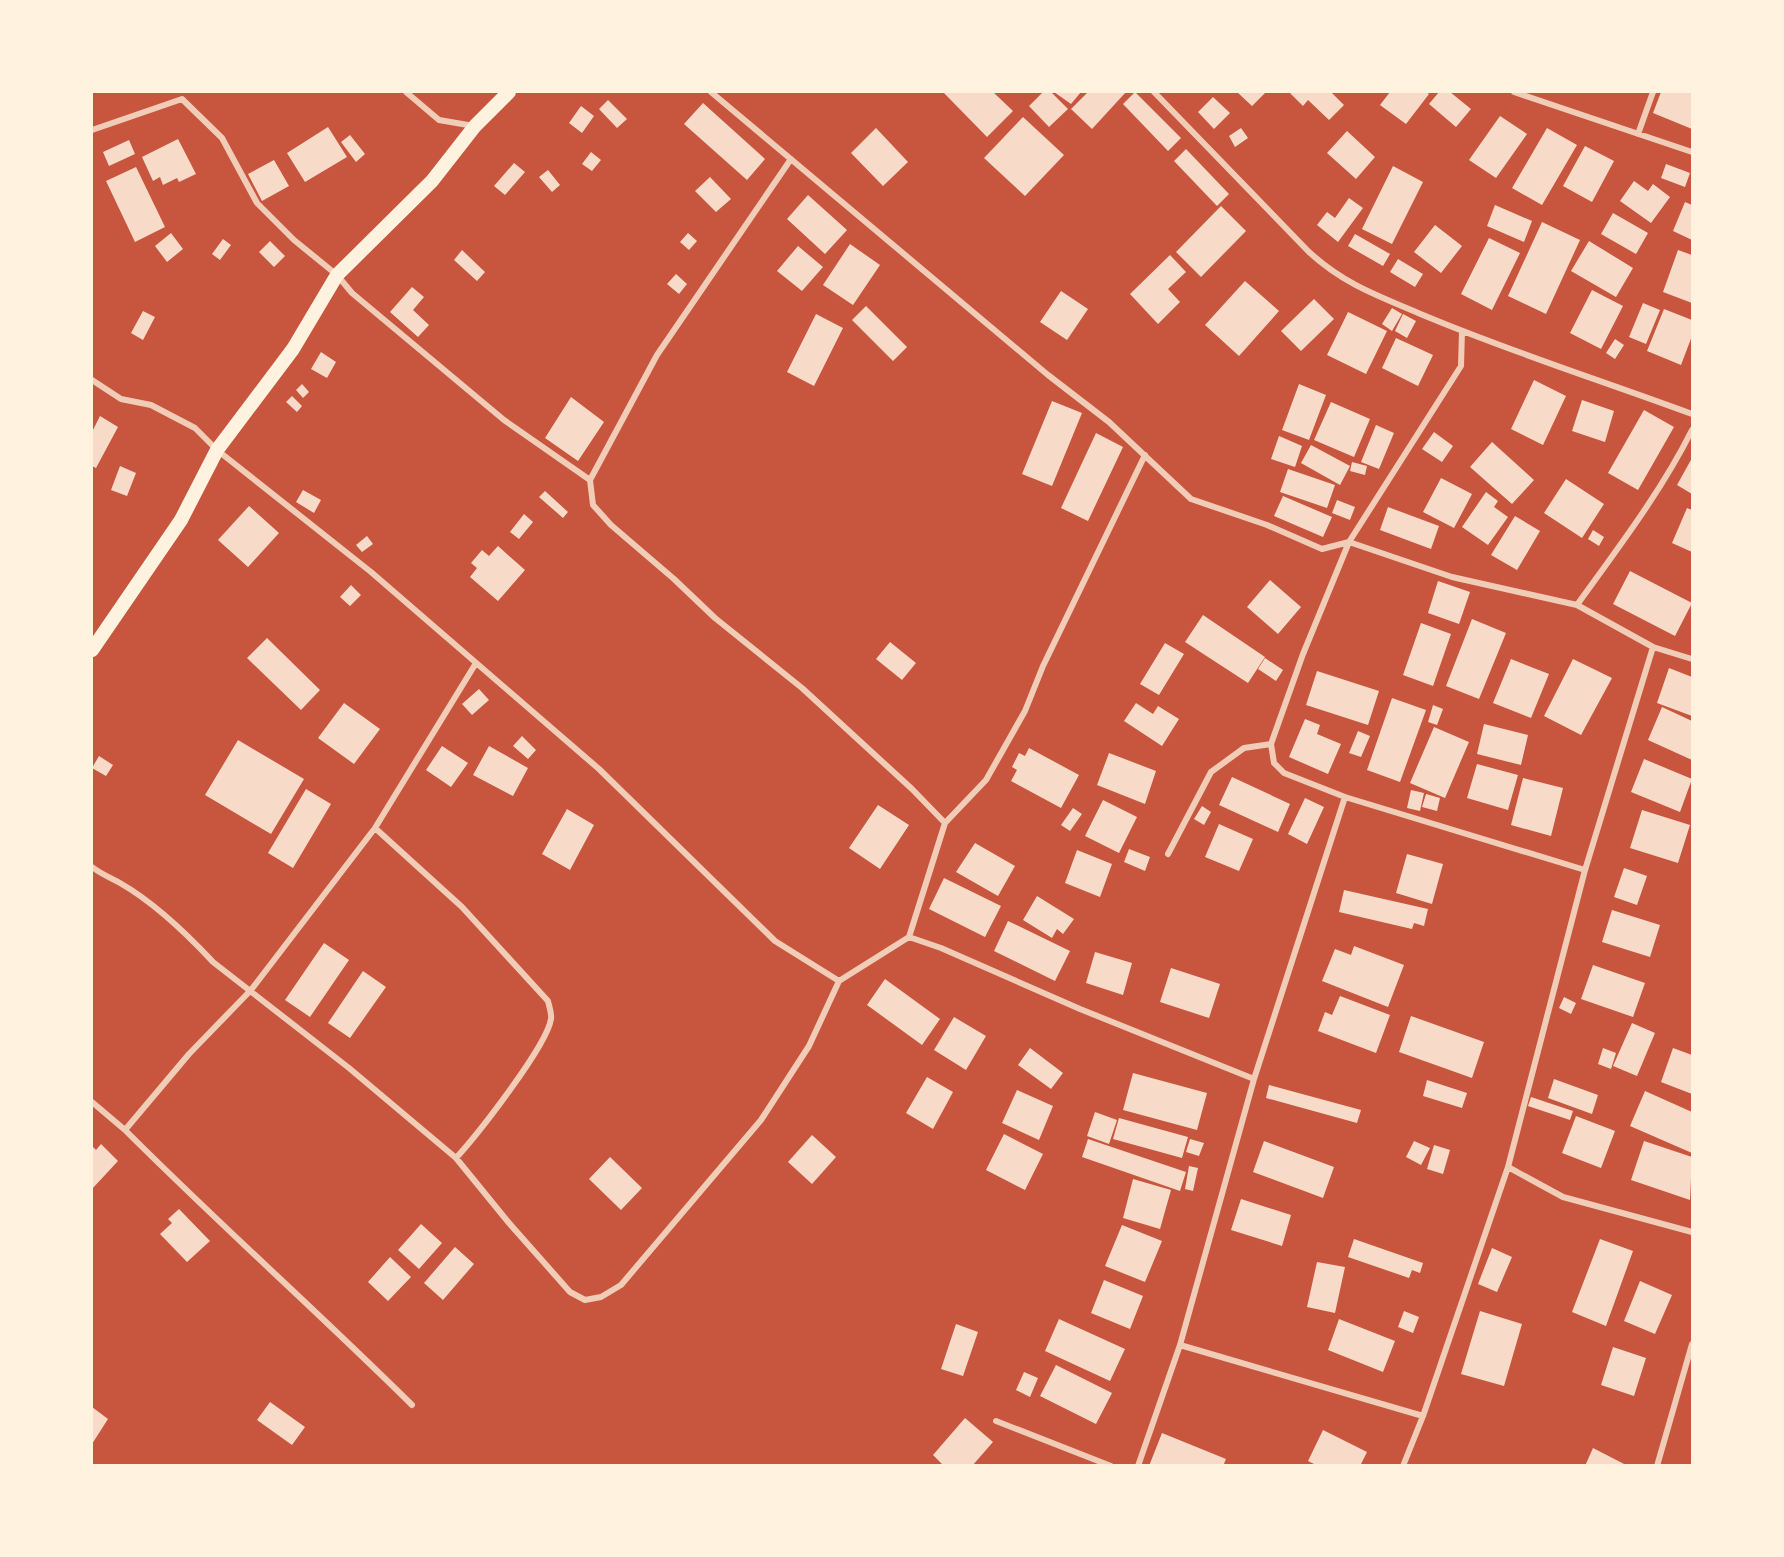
<svg xmlns="http://www.w3.org/2000/svg" width="1784" height="1557" font-family="Lora,serif">
<rect width="100%" height="100%" fill="#c8553d"/>
<path fill="#f7dbc8" d="M943,92H993L1013,111L987,137Z
M1043,92H1051L1068,109L1049,127L1029,106Z
M1054,92H1081L1071,104Z
M1088,92H1126L1092,129L1071,109Z
M1135,92L1181,138L1168,151L1123,104Z
M1237,92H1266L1252,106Z
M1289,92H1331L1344,105L1329,120L1308,100L1303,106Z
M1390,92H1426L1429,94L1406,124L1380,105Z
M1439,92H1450L1471,109L1456,127L1429,104Z
M1661,92H1692V129L1653,113Z
M1213,97L1230,113L1214,129L1198,112Z
M608,100L627,119L617,128L599,109Z
M703,103L765,159L747,180L684,124Z
M581,106L594,116L582,133L569,123Z
M1500,116L1527,134L1496,178L1469,160Z
M1023,117L1064,155L1025,196L984,158Z
M328,127L347,157L305,182L287,153Z
M876,128L908,162L883,186L851,153Z
M1241,128L1248,138L1235,147L1229,136Z
M1547,128L1577,145L1542,205L1512,188Z
M1347,131L1375,157L1356,179L1327,153Z
M350,135L365,154L356,162L341,142Z
M178,139L196,174L179,182L177,178L163,185L160,177L153,181L142,157Z
M129,140L135,154L109,166L103,152Z
M1585,146L1614,161L1592,202L1563,186Z
M1186,149L1229,194L1217,206L1174,161Z
M591,152L601,160L592,171L582,164Z
M274,160L289,186L262,201L248,174Z
M514,163L525,172L505,195L494,186Z
M1666,164L1690,173L1685,187L1661,178Z
M1393,166L1423,182L1392,244L1362,229Z
M136,167L165,227L135,242L106,181Z
M548,170L560,185L552,192L539,177Z
M710,177L731,199L716,212L695,191Z
M1634,181L1648,191L1653,184L1670,197L1651,223L1620,201Z
M808,195L847,230L825,254L787,219Z
M1349,198L1363,208L1338,242L1317,225L1327,212L1335,218Z
M1685,202L1692,205V240L1673,231Z
M1495,205L1532,221L1524,242L1487,226Z
M1221,206L1246,231L1201,277L1176,252Z
M1613,213L1648,233L1636,254L1601,234Z
M1542,222L1580,240L1546,314L1508,296Z
M1435,225L1462,246L1441,273L1414,252Z
M171,233L183,249L167,262L155,246Z
M688,233L697,241L689,250L680,242Z
M1355,234L1390,254L1383,266L1348,246Z
M1489,238L1520,253L1492,310L1461,294Z
M223,239L231,245L220,260L212,254Z
M270,241L285,256L274,267L259,252Z
M1589,241L1633,268L1616,297L1571,271Z
M850,244L880,265L853,305L823,285Z
M798,246L823,267L802,291L777,271Z
M462,250L485,272L477,281L454,260Z
M1678,250L1692,255V303L1663,292Z
M1170,255L1186,272L1168,289L1180,302L1158,324L1130,294Z
M1398,259L1423,274L1415,287L1390,272Z
M676,274L687,284L679,294L667,284Z
M1245,281L1279,311L1239,356L1205,325Z
M412,287L424,297L413,310L429,325L418,337L390,312Z
M1592,290L1623,306L1601,349L1570,333Z
M1061,291L1088,309L1067,340L1040,322Z
M1314,299L1334,319L1301,351L1281,331Z
M1643,303L1660,310L1646,344L1629,337Z
M866,306L907,347L893,361L852,320Z
M1392,308L1402,314L1392,331L1382,324Z
M1664,309L1692,320V336L1681,365L1647,351Z
M143,311L155,317L143,340L131,333Z
M1348,312L1387,331L1366,374L1327,355Z
M816,314L843,328L814,386L787,372Z
M1403,314L1416,321L1407,338L1395,331Z
M1396,338L1433,355L1418,386L1382,368Z
M1615,339L1624,345L1615,359L1606,353Z
M321,352L336,362L327,378L311,369Z
M1534,380L1566,396L1543,445L1511,429Z
M302,384L309,392L303,398L296,390Z
M1299,384L1326,395L1309,440L1282,430Z
M292,396L302,406L297,412L286,402Z
M571,397L604,422L578,461L545,438Z
M1582,400L1614,411L1605,442L1572,431Z
M1052,401L1082,413L1052,486L1022,474Z
M1331,402L1370,419L1354,457L1314,440Z
M1644,410L1674,427L1638,490L1608,473Z
M100,416L118,427L96,468L92,466V432Z
M1376,425L1394,433L1379,469L1361,462Z
M1434,432L1453,446L1442,462L1422,449Z
M1096,433L1123,447L1088,521L1061,508Z
M1279,436L1302,446L1295,467L1271,459Z
M1492,442L1534,480L1512,504L1470,467Z
M1311,445L1350,466L1340,485L1301,463Z
M1692,458V494L1677,485Z
M1352,462L1367,466L1365,475L1350,471Z
M120,466L136,473L127,496L111,490Z
M1288,469L1335,485L1327,508L1280,492Z
M1441,478L1472,494L1454,528L1423,512Z
M1566,479L1604,504L1582,538L1544,513Z
M303,490L321,500L314,513L296,502Z
M545,491L568,512L563,518L539,497Z
M1486,492L1498,501L1494,507L1508,517L1488,545L1462,527Z
M1283,496L1332,517L1323,537L1274,516Z
M1337,500L1355,507L1350,520L1332,513Z
M249,506L279,533L248,567L218,540Z
M1388,507L1439,526L1431,549L1380,530Z
M1687,508L1692,510V552L1672,543Z
M524,514L533,522L519,539L510,532Z
M1515,516L1540,531L1517,570L1491,555Z
M1593,530L1604,537L1599,546L1588,539Z
M367,536L373,544L362,552L356,545Z
M498,546L525,570L498,601L470,577L477,568L471,563L482,550L489,556Z
M1630,571L1692,603L1675,636L1613,604Z
M1270,580L1301,607L1278,634L1247,607Z
M1438,581L1470,592L1459,624L1428,613Z
M351,585L361,595L350,606L340,597Z
M1203,615L1265,657L1248,683L1185,642Z
M1472,619L1506,633L1479,699L1446,686Z
M1421,623L1451,634L1433,686L1403,675Z
M267,638L320,690L301,710L247,658Z
M890,642L916,663L902,680L876,659Z
M1165,643L1184,654L1159,695L1140,684Z
M1265,658L1283,670L1276,681L1258,669Z
M1511,659L1549,674L1531,718L1493,703Z
M1573,659L1612,678L1581,735L1544,716Z
M1669,668L1692,677V716L1657,703Z
M1317,671L1379,691L1368,725L1306,705Z
M479,689L489,700L472,715L462,704Z
M1392,698L1426,710L1400,782L1367,770Z
M344,703L380,729L354,764L318,738Z
M1136,703L1153,714L1158,706L1179,719L1162,746L1124,721Z
M1433,705L1443,709L1437,725L1428,722Z
M1662,707L1692,721V760L1648,740Z
M1305,719L1320,725L1317,734L1341,744L1328,774L1289,757Z
M1484,724L1528,735L1521,765L1477,754Z
M1434,727L1469,742L1445,798L1410,783Z
M1358,731L1370,736L1361,757L1349,753Z
M522,736L536,750L528,759L513,746Z
M238,740L304,779L271,834L205,795Z
M442,746L468,763L451,787L426,770Z
M489,746L528,768L513,796L473,775Z
M1029,748L1079,775L1061,808L1011,781L1017,770L1012,767L1019,753L1025,756Z
M1109,753L1156,771L1145,804L1097,785Z
M99,756L113,765L106,776L92,768Z
M1644,759L1692,779L1680,812L1631,792Z
M1477,764L1518,775L1508,810L1467,798Z
M1232,777L1290,804L1278,832L1219,805Z
M1523,778L1563,788L1551,836L1511,825Z
M306,789L331,804L293,868L268,853Z
M1411,790L1424,793L1420,811L1407,808Z
M1426,794L1440,798L1437,811L1422,807Z
M1305,798L1324,807L1307,844L1288,834Z
M1103,800L1137,817L1119,853L1085,836Z
M878,805L909,825L880,869L849,848Z
M1202,806L1211,812L1204,825L1194,819Z
M1073,808L1082,814L1070,831L1061,825Z
M567,809L594,825L570,870L542,854Z
M1642,810L1690,825L1678,863L1630,848Z
M1219,824L1253,839L1239,871L1205,857Z
M975,843L1015,866L998,896L956,872Z
M1129,849L1150,857L1145,871L1124,862Z
M1077,850L1112,864L1100,897L1065,883Z
M1407,854L1443,864L1432,904L1396,893Z
M1624,868L1647,876L1637,905L1614,897Z
M944,878L1001,906L985,937L929,909Z
M1344,890L1428,909L1424,926L1414,923L1412,929L1339,912Z
M1037,896L1074,919L1063,934L1057,929L1052,938L1023,920Z
M1612,910L1660,925L1650,957L1602,942Z
M1008,921L1070,951L1055,981L994,951Z
M324,943L349,960L310,1017L285,1000Z
M1354,946L1404,965L1388,1007L1322,981L1335,949L1351,955Z
M1095,952L1132,963L1123,995L1086,983Z
M1593,965L1645,983L1633,1017L1581,999Z
M1171,968L1220,984L1209,1018L1160,1002Z
M363,971L386,987L350,1038L328,1023Z
M885,979L940,1019L922,1045L867,1005Z
M1340,996L1390,1015L1376,1053L1318,1031L1325,1012L1332,1015Z
M1564,997L1576,1003L1571,1014L1559,1008Z
M1411,1016L1484,1042L1472,1078L1399,1052Z
M954,1017L986,1036L966,1070L934,1050Z
M1632,1023L1655,1033L1637,1076L1613,1066Z
M1030,1048L1063,1073L1051,1089L1018,1065Z
M1603,1048L1616,1053L1611,1069L1598,1064Z
M1673,1048L1692,1055V1094L1661,1082Z
M1133,1073L1207,1093L1197,1130L1123,1110Z
M927,1077L953,1092L933,1129L906,1113Z
M1554,1079L1598,1095L1592,1114L1548,1098Z
M1427,1080L1467,1093L1462,1108L1423,1096Z
M1269,1085L1361,1110L1357,1123L1266,1098Z
M1017,1090L1053,1106L1039,1140L1002,1123Z
M1645,1091L1692,1112V1153L1630,1126Z
M1531,1097L1573,1111L1570,1120L1528,1106Z
M1095,1112L1117,1120L1109,1144L1087,1136Z
M1576,1116L1615,1131L1601,1168L1562,1153Z
M1119,1118L1188,1137L1182,1158L1113,1139Z
M1004,1134L1043,1154L1025,1190L986,1170Z
M812,1135L836,1157L812,1184L788,1162Z
M1088,1139L1186,1172L1180,1191L1082,1157Z
M1190,1139L1204,1143L1199,1156L1186,1152Z
M1264,1141L1334,1167L1323,1198L1253,1172Z
M1414,1141L1430,1148L1421,1165L1406,1157Z
M1644,1141L1692,1157L1690,1200L1631,1180Z
M101,1144L118,1161L92,1189V1146L96,1150Z
M1434,1145L1450,1150L1443,1174L1427,1169Z
M610,1157L642,1188L621,1210L589,1179Z
M1189,1166L1198,1168L1193,1191L1185,1189Z
M1133,1179L1171,1190L1160,1229L1123,1218Z
M1241,1199L1291,1215L1282,1246L1231,1230Z
M179,1209L210,1241L187,1262L160,1234L172,1223L168,1219Z
M421,1224L442,1243L419,1269L398,1250Z
M1122,1225L1162,1241L1145,1282L1105,1266Z
M1354,1239L1423,1263L1420,1273L1412,1270L1409,1278L1348,1257Z
M1600,1239L1633,1251L1606,1326L1572,1312Z
M455,1247L474,1264L443,1300L424,1283Z
M1492,1248L1512,1257L1497,1292L1478,1284Z
M390,1257L411,1277L388,1301L368,1282Z
M1317,1262L1345,1267L1335,1313L1307,1307Z
M1104,1280L1143,1296L1130,1329L1091,1313Z
M1640,1281L1672,1295L1655,1334L1624,1321Z
M1404,1311L1419,1317L1413,1333L1398,1327Z
M1480,1311L1522,1324L1504,1386L1461,1374Z
M1059,1319L1125,1349L1110,1381L1045,1351Z
M1339,1319L1395,1341L1383,1372L1328,1350Z
M956,1324L978,1332L963,1376L941,1369Z
M1613,1347L1646,1358L1634,1396L1601,1385Z
M1056,1365L1112,1393L1096,1424L1040,1396Z
M1024,1372L1038,1378L1030,1397L1016,1390Z
M270,1402L305,1427L292,1445L257,1420Z
M92,1407L108,1419L92,1444Z
M965,1418L993,1442L972,1466H944L933,1455Z
M1323,1430L1367,1452L1360,1466H1318L1308,1461Z
M1162,1433L1226,1459L1223,1466H1149Z
M1593,1448L1628,1466H1585Z"/>
<g fill="none" stroke-linecap="round" stroke-linejoin="round">
<path stroke="#f1ccb7" stroke-width="6" d="M406,92L439,120L474,126
M711,92L1048,375L1109,422L1191,499L1267,525L1322,549L1349,542L1452,577L1577,605L1653,647L1692,659
M1154,92L1309,252C1345,285 1379,296 1423,315C1511,352 1603,381 1692,414
M1514,92L1692,152
M92,130L182,99L222,138L257,203L294,240L337,275L352,293L504,420L590,480
M1638,134L1653,92
M791,159L657,355L590,480L593,505L611,525L674,579L715,618L802,688L912,789L945,823L909,937L941,948L1080,1009L1254,1079
M1462,331L1461,366L1349,542L1303,654L1271,744L1274,763L1284,773L1345,797L1585,870
M92,380L121,399L151,405L195,428L217,450L371,572L599,769L775,941L839,981L809,1046L761,1120L621,1285L601,1297L585,1300L570,1292L509,1223L456,1158L349,1068L213,962C186,933 155,903 120,883C111,878 101,874 92,867
M1577,605C1618,548 1661,492 1692,430
M945,823L986,780L1025,711L1043,666L1145,455
M375,828L462,907L548,1001C549,1006 552,1014 551,1019C547,1046 477,1135 456,1158
M1168,854L1211,772L1244,748L1271,744
M839,981L909,937
M92,1102L125,1130L189,1054L251,990L375,828L476,663
M125,1130C219,1224 318,1312 412,1405
M1508,1167L1563,1197L1692,1232
M1180,1345L1423,1416
M996,1421L1111,1466
M1138,1466L1180,1345L1254,1079L1345,797
M1403,1466L1423,1416L1508,1167L1585,870L1653,647
M1657,1466L1692,1344"/>
<path stroke="#fff3e0" stroke-width="14" d="M92,650L181,520L217,450L293,349L337,275L432,181L475,126L509,92"/>
</g>
<rect width="1784" height="1557" fill="none" stroke="#fff3e0" stroke-width="186"/>
</svg>
